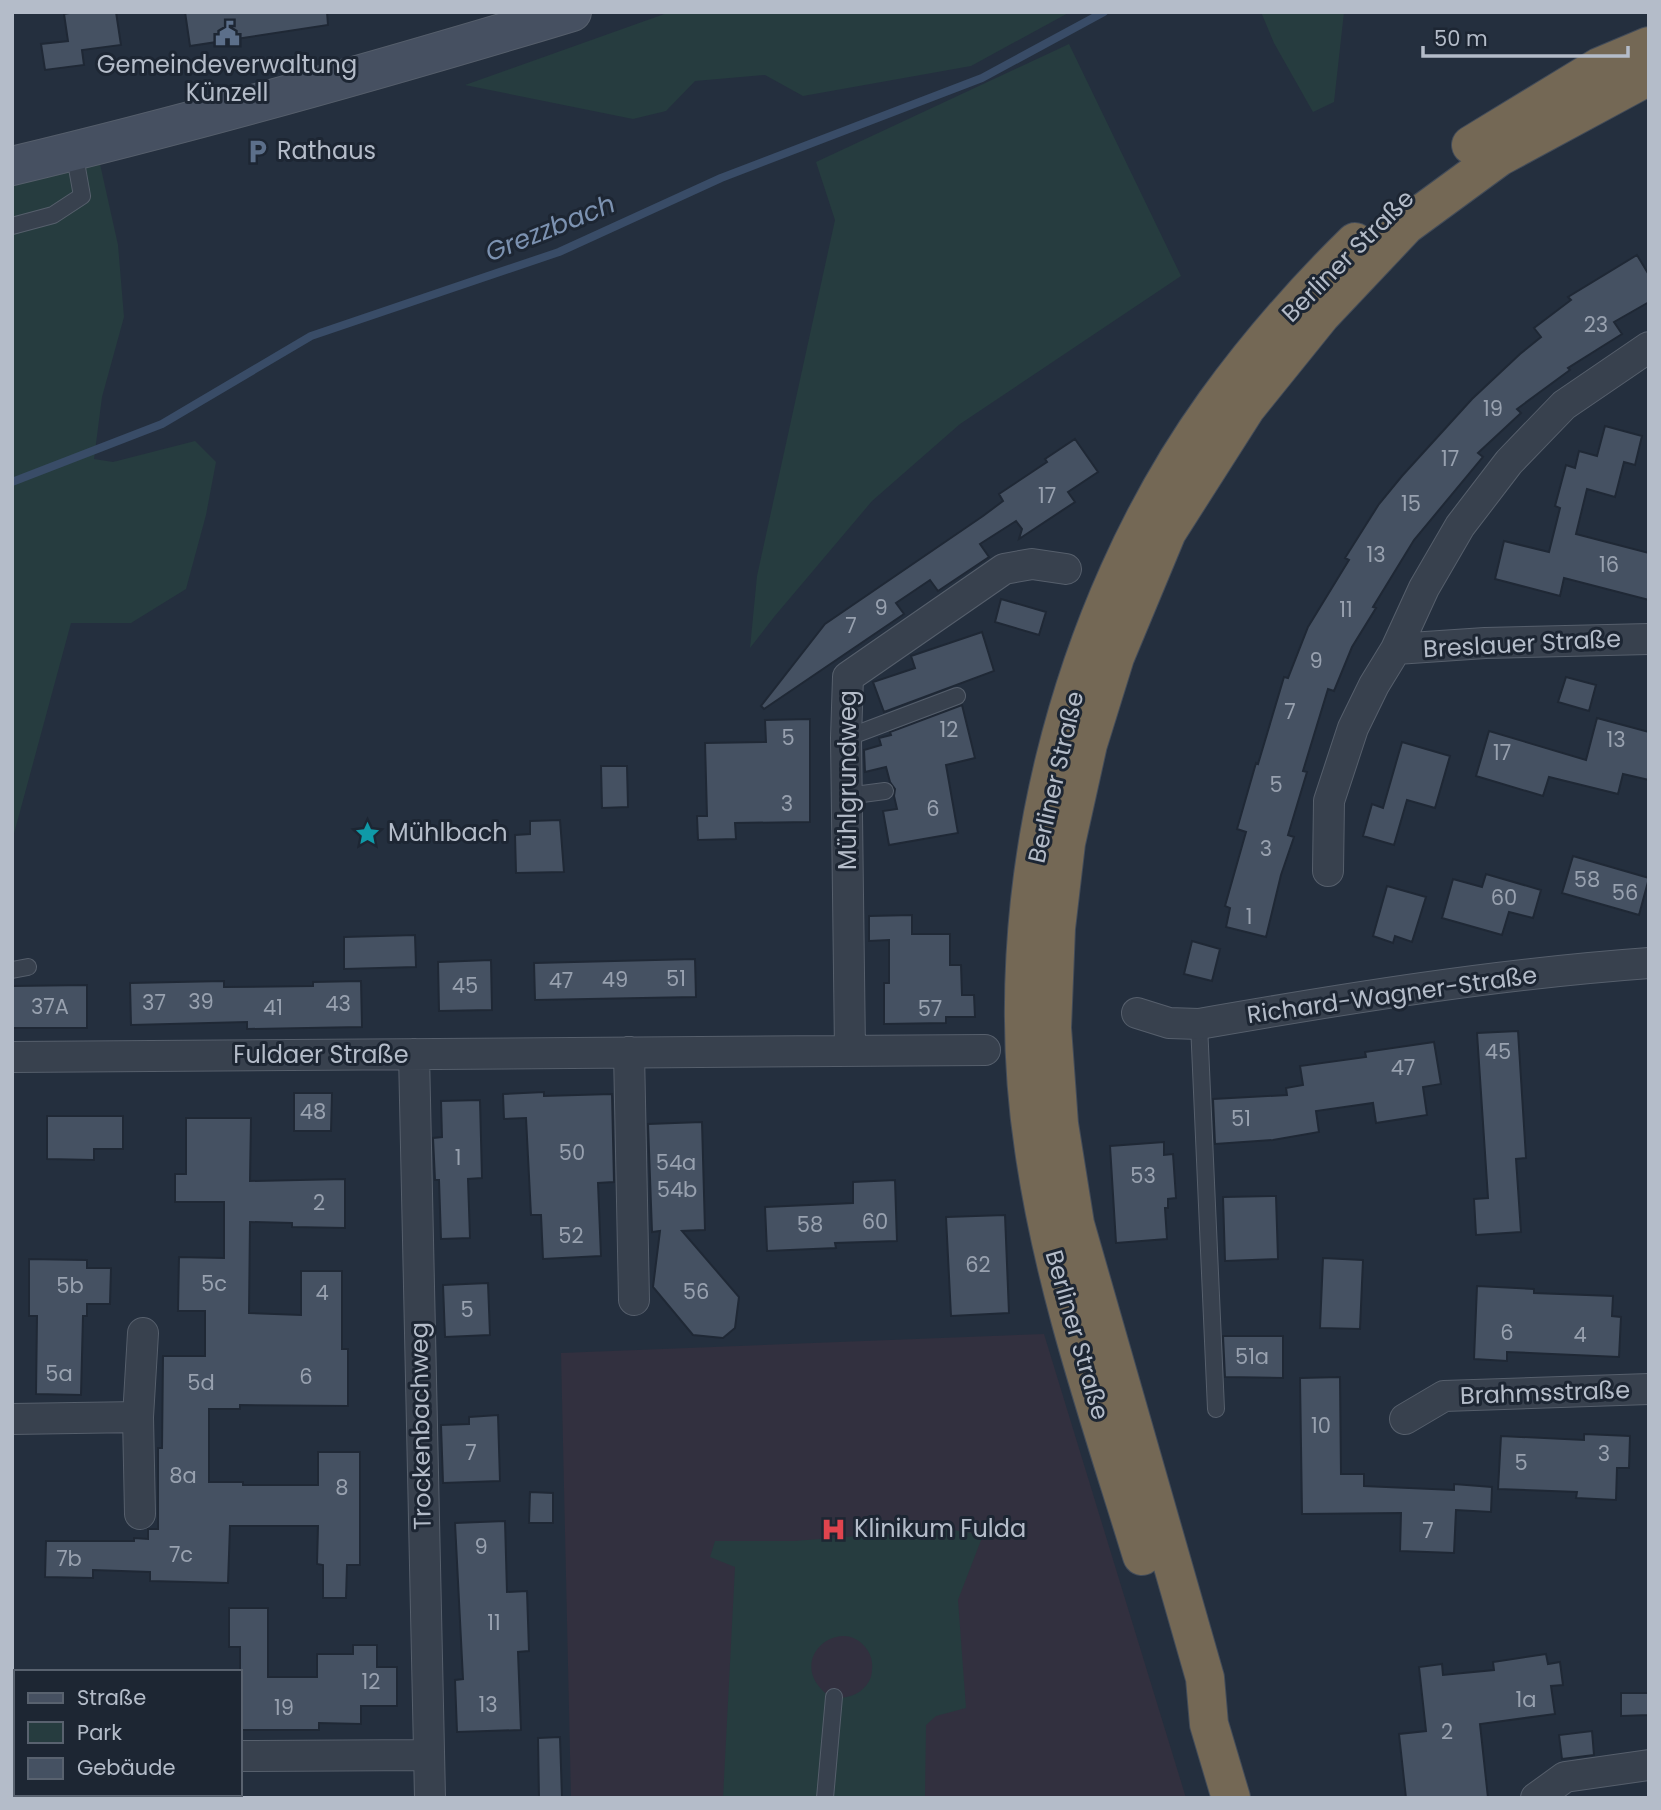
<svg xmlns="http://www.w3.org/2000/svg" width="1661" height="1810" font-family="Poppins,sans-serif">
<rect width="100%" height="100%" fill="#242f3e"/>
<path fill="#32303f" d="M1044,1334L1186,1798H571L561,1353Z"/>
<path fill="#263c3f" d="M670,12H1070L971,66L803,96L765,75L695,81L666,111L633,119L465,85Z
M1261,12H1344L1334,102L1313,112L1274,43Z
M1069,44L1181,276L960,424L872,501L774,617L750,648L757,576L835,220L816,162Z
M96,146L118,245L124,317L102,397L94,459L113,462L195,441L216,462L206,515L186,589L131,623H71L12,841V166Z
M947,1529L983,1535L958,1600L966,1708L936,1716L926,1725L925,1798H832L842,1698C855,1696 866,1690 871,1677C873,1668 873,1659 868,1651C843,1611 782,1660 828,1695L817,1798H723L735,1567L710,1557L715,1541H794Z"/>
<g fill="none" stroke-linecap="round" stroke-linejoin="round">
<path stroke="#394c67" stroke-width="8" d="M12,482L162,424L311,336L559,252L721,178L982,78L1104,12"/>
</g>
<path fill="#455162" stroke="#1f2835" stroke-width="2" d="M75,12H116L121,45L82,50L84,65L45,70L41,44L68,41L64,14Z
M185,12H327L328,25L190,46Z
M1637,255L1649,275V302L1614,322L1622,334L1568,368L1570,370L1517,409L1521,413L1478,453L1483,457L1414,540L1373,607L1376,608L1352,647L1334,691L1328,689L1303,771L1307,772L1288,835L1294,837L1281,875L1266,937L1226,927L1230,908L1225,906L1246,832L1237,829L1256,763L1258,764L1284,677L1288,678L1308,627L1349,560L1345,558L1379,504L1402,476L1472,399L1520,354L1541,337L1534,328L1571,300L1568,297Z
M1605,426L1642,436L1635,465L1624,462L1615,497L1587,489L1576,534L1649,553V600L1564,578L1560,596L1495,579L1504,541L1549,552L1560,508L1555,506L1566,465L1575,468L1579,451L1597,456Z
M1075,439L1098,472L1068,492L1075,502L1019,539L1022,529L1016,521L980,544L989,557L938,591L930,580L896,603L904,614L764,709L761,706L825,624L983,516L1003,501L999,494L1047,462L1045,459Z
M1001,599L1046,612L1039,635L995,622Z
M982,632L994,671L884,712L873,682L915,668L911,656Z
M1566,677L1596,685L1589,711L1558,702Z
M962,705L975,758L946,765L958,833L889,845L883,811L897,809L894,796L895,789L890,782L886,767L865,772L864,750L881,745L879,738L891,735L890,732Z
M1597,718L1649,732V780L1623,774L1618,794L1549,777L1543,796L1476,776L1489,731L1586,760Z
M810,719V822L735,823L736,839L698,840L697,816H707L705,743L766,742L765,720Z
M1402,742L1450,756L1435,808L1407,800L1394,845L1363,836L1372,804L1383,808Z
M601,766H627L628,807L602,808Z
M560,820L564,872L516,873L515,835L530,834V821Z
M1573,856L1649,878L1639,915L1562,893Z
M1486,874L1541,890L1533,918L1509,912L1502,935L1442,918L1453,879L1482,887Z
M1387,886L1426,897L1412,942L1395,936L1393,943L1373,936Z
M912,915V934H950V965H961L962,995H974L975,1017H946V1023L884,1024V983H889V940L869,941V916Z
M415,935L416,967L344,969V937Z
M1192,941L1220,949L1212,981L1184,974Z
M695,959L696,997L535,1000L534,963Z
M491,960L492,1010L439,1011L438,962Z
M224,981V987L313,986V982L361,981L362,1027L247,1029V1022L131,1025L130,983Z
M87,985V1028H12V986Z
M1518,1031L1526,1158L1516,1159L1521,1232L1476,1235L1474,1199L1488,1198L1477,1033Z
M1434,1042L1441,1084L1423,1087L1427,1115L1376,1123L1373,1103L1316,1111L1319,1132L1273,1140L1215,1144L1213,1099L1287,1095L1286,1088L1303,1085L1300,1066L1366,1057L1365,1052Z
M544,1092V1096L612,1094L614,1182L598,1183L601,1256L543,1259L541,1215H531L526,1118L504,1119L503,1094Z
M294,1093H332L331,1131H294Z
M480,1100L482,1178L468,1179L470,1238L441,1239L439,1180H435L433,1138L442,1137L441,1101Z
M47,1116H123V1149H94V1160L47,1159Z
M186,1118H251L250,1181L345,1179V1228L292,1227V1223L250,1222L249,1313L301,1315V1271H342V1349H348V1406L240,1405V1409H209V1482H243V1485H318V1452H360V1565H347L346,1598H323V1565L317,1564L318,1526H230L228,1583L150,1581V1572L93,1570V1578L45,1577L46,1541H134V1538L148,1539V1529H158V1448H162L163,1356H205V1311H178L179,1257L224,1258V1202H175V1174H186Z
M702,1122L705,1230L682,1231L739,1297L735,1328L723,1338L693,1335L653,1287L660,1231L652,1232L648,1124Z
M1164,1142V1155L1173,1154L1176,1198L1168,1199V1208H1165L1167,1239L1116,1243L1110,1146Z
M895,1180L897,1241L835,1243L836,1248L767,1251L765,1207L853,1203V1182Z
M1276,1196L1278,1259L1225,1261L1223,1197Z
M1005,1215L1009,1313L951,1316L946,1217Z
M1323,1258L1363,1260L1360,1329L1320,1328Z
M29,1259L87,1260V1268H111L110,1304H87V1316H83L81,1395L36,1394L37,1316H29Z
M488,1283L490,1335L445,1337L443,1285Z
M1477,1286L1534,1289V1293L1613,1296L1612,1316L1621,1317L1619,1357L1507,1352V1361L1474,1359Z
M1223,1336H1283V1378L1225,1377Z
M1340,1377L1341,1474H1364V1486L1454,1490V1484L1492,1487L1491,1512L1456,1510L1454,1553L1400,1551L1401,1513L1302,1514L1300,1378Z
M498,1415L500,1481L443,1483L441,1425L469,1424V1417Z
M1584,1434L1630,1436L1629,1468H1617L1616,1500L1576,1498L1577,1492L1498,1489L1501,1436L1584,1440Z
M530,1492L553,1493V1523H529Z
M505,1521L507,1592L527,1591L529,1651L518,1652L521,1730L457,1732L455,1680L463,1679L455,1523Z
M229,1608H268V1677H317V1654H353V1645H377V1667H397V1706H361V1724L319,1723V1730H240V1647H229Z
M1546,1654L1548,1664L1560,1662L1563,1685L1551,1686L1555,1714L1480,1724L1488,1798H1406L1399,1734L1426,1731L1419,1667L1442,1664L1443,1675L1494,1670L1493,1662Z
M1621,1693H1649V1715L1621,1716Z
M1592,1731L1594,1755L1562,1759L1559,1735Z
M560,1737L562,1798H539L538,1738Z"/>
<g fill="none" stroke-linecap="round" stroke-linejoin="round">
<defs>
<path id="lane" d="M12,226L53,215L82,196L74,151
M846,738L957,696
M847,796L885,791
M12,970L28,967
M1199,1024L1216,1409
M825,1798L834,1697"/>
<path id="street" d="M1396,649L1485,643L1649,639
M1328,871L1329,801L1353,728L1374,685L1396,649L1424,588L1460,526L1509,462L1564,405L1649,347
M1137,1013L1169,1023L1199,1024C1348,998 1497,974 1649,963
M850,1051L846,738L848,677L1004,569L1032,564L1066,569
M629,1052L634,1300
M414,1054L430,1798
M12,1057L985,1050
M12,1419L138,1417
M1405,1419L1444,1396L1649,1389
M140,1514L138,1417L143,1333
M240,1756L428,1755
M12,1758H16
M1536,1798L1565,1777L1649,1765"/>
<path id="secondary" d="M12,166C200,121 387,68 572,12"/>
<path id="highway" d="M1471,145L1599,67L1649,46
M1142,1556C1101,1422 1054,1289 1034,1149C996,899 1067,610 1215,404C1257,346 1304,292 1355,242
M1231,1798L1209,1724L1205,1678L1075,1224L1059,1124L1052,1028L1056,928L1066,843L1088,744L1115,657L1167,532L1246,408L1321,315L1406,225L1499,157L1649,76"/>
</defs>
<use href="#lane" stroke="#565f6c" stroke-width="18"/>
<use href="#street" stroke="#565f6c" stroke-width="32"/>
<use href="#secondary" stroke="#565f6c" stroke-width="40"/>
<use href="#highway" stroke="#434c59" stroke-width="40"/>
<use href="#lane" stroke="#38414e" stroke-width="16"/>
<use href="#street" stroke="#38414e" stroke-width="30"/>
<use href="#secondary" stroke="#465061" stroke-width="38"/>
<use href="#highway" stroke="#746855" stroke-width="38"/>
</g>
<defs>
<symbol id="civic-bare" viewBox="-9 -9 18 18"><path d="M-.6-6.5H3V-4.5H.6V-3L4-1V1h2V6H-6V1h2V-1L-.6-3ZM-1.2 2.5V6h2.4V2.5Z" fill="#5c6f8a" stroke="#1d2633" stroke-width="2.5" paint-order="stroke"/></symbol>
<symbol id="parking-bare" viewBox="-9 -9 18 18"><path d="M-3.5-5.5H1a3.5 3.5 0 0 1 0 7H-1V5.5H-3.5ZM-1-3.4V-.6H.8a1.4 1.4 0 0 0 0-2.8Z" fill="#5c6f8a" stroke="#1d2633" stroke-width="2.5" paint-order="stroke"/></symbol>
<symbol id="sight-bare" viewBox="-9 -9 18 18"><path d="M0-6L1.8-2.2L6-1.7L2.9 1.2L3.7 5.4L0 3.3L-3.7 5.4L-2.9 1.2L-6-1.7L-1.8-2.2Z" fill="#0f9aa8" stroke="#1d2633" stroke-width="2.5" paint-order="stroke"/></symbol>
<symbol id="hospital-bare" viewBox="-9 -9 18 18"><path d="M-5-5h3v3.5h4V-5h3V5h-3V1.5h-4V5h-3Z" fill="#e0444e" stroke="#1d2633" stroke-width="2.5" paint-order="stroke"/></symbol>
</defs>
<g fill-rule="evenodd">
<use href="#civic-bare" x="210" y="16" width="35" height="35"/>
<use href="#parking-bare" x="240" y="134" width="35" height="35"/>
<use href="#sight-bare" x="350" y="816" width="35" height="35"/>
<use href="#hospital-bare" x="816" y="1512" width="35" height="35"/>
</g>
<g text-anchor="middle" stroke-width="6" stroke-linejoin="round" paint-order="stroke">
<g font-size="21" fill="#98a1af">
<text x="1596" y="332">23</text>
<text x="1493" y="416">19</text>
<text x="1450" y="466">17</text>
<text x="1047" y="503">17</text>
<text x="1411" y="511">15</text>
<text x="1376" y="562">13</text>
<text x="1609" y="572">16</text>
<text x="881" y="615">9</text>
<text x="1346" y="617">11</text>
<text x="851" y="633">7</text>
<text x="1316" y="668">9</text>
<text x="1290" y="719">7</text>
<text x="949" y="737">12</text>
<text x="788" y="745">5</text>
<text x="1616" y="747">13</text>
<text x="1502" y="760">17</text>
<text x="1276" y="792">5</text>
<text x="787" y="811">3</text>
<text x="933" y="816">6</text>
<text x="1266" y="856">3</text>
<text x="1587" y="887">58</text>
<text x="1625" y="900">56</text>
<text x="1504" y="905">60</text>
<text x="1249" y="924">1</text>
<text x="676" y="986">51</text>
<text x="615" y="987">49</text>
<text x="561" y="988">47</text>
<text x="465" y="993">45</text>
<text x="201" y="1009">39</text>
<text x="154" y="1010">37</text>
<text x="338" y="1011">43</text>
<text x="50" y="1014">37A</text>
<text x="273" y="1015">41</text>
<text x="930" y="1016">57</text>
<text x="1498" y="1059">45</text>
<text x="1403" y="1075">47</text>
<text x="313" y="1119">48</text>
<text x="1241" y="1126">51</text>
<text x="572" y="1160">50</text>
<text x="458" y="1165">1</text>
<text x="676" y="1170">54a</text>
<text x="1143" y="1183">53</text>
<text x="677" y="1197">54b</text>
<text x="319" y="1210">2</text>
<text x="875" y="1229">60</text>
<text x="810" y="1232">58</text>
<text x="571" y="1243">52</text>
<text x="978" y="1272">62</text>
<text x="214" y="1291">5c</text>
<text x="70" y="1293">5b</text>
<text x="696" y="1299">56</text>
<text x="322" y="1300">4</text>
<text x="467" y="1317">5</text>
<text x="1507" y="1340">6</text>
<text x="1580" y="1342">4</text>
<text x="1252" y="1364">51a</text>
<text x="59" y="1381">5a</text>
<text x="306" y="1384">6</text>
<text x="201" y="1390">5d</text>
<text x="1321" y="1433">10</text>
<text x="471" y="1460">7</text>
<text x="1604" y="1461">3</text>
<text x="1521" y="1470">5</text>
<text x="183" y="1483">8a</text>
<text x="342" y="1495">8</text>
<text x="1428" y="1538">7</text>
<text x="481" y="1554">9</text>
<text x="181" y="1562">7c</text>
<text x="69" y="1566">7b</text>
<text x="494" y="1630">11</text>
<text x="371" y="1689">12</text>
<text x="1526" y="1707">1a</text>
<text x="488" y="1712">13</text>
<text x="284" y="1715">19</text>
<text x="1447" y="1739">2</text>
</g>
<g font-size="24" fill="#b4bcc9" stroke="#1d2633" text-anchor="start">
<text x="227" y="73" text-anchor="middle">Gemeindeverwaltung<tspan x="227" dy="28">Künzell</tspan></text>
<text x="277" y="159">Rathaus</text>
<text x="388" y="841">Mühlbach</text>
<text x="854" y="1537">Klinikum Fulda</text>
</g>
<g font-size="24" fill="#b4bcc9" stroke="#1d2633">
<text transform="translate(1348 256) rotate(-45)" y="8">Berliner Straße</text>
<text transform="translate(1522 644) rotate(-3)" y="8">Breslauer Straße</text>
<text transform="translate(1056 777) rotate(-77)" y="8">Berliner Straße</text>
<text transform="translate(848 780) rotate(-90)" y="8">Mühlgrundweg</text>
<text transform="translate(1392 995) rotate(-8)" y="8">Richard-Wagner-Straße</text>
<text x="321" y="1063">Fuldaer Straße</text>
<text transform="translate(1077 1335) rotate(74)" y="8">Berliner Straße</text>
<text transform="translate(1545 1393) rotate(-2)" y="8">Brahmsstraße</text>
<text transform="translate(421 1426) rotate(-91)" y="8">Trockenbachweg</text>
</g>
<g font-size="26" font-style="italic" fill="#7c92b1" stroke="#1d2633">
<text transform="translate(550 228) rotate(-22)" y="9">Grezzbach</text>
</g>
</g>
<rect width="1661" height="1810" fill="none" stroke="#b4bcc9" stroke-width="28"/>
<rect x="14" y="1670" width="228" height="126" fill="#1d2633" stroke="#59626f" stroke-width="2"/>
<rect x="28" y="1693" width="35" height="10" fill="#465061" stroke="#59626f" stroke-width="2"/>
<text x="77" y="1705" font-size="21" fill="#b4bcc9">Straße</text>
<rect x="28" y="1722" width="35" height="21" fill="#263c3f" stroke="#59626f" stroke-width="2"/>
<text x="77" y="1740" font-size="21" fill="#b4bcc9">Park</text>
<rect x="28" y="1758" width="35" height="21" fill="#455162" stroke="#59626f" stroke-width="2"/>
<text x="77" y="1775" font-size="21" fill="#b4bcc9">Gebäude</text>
<path d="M1423 46v10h205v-10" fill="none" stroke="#b4bcc9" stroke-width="3.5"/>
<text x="1434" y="46" font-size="21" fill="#b4bcc9" stroke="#1d2633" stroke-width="5" paint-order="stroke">50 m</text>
</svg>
